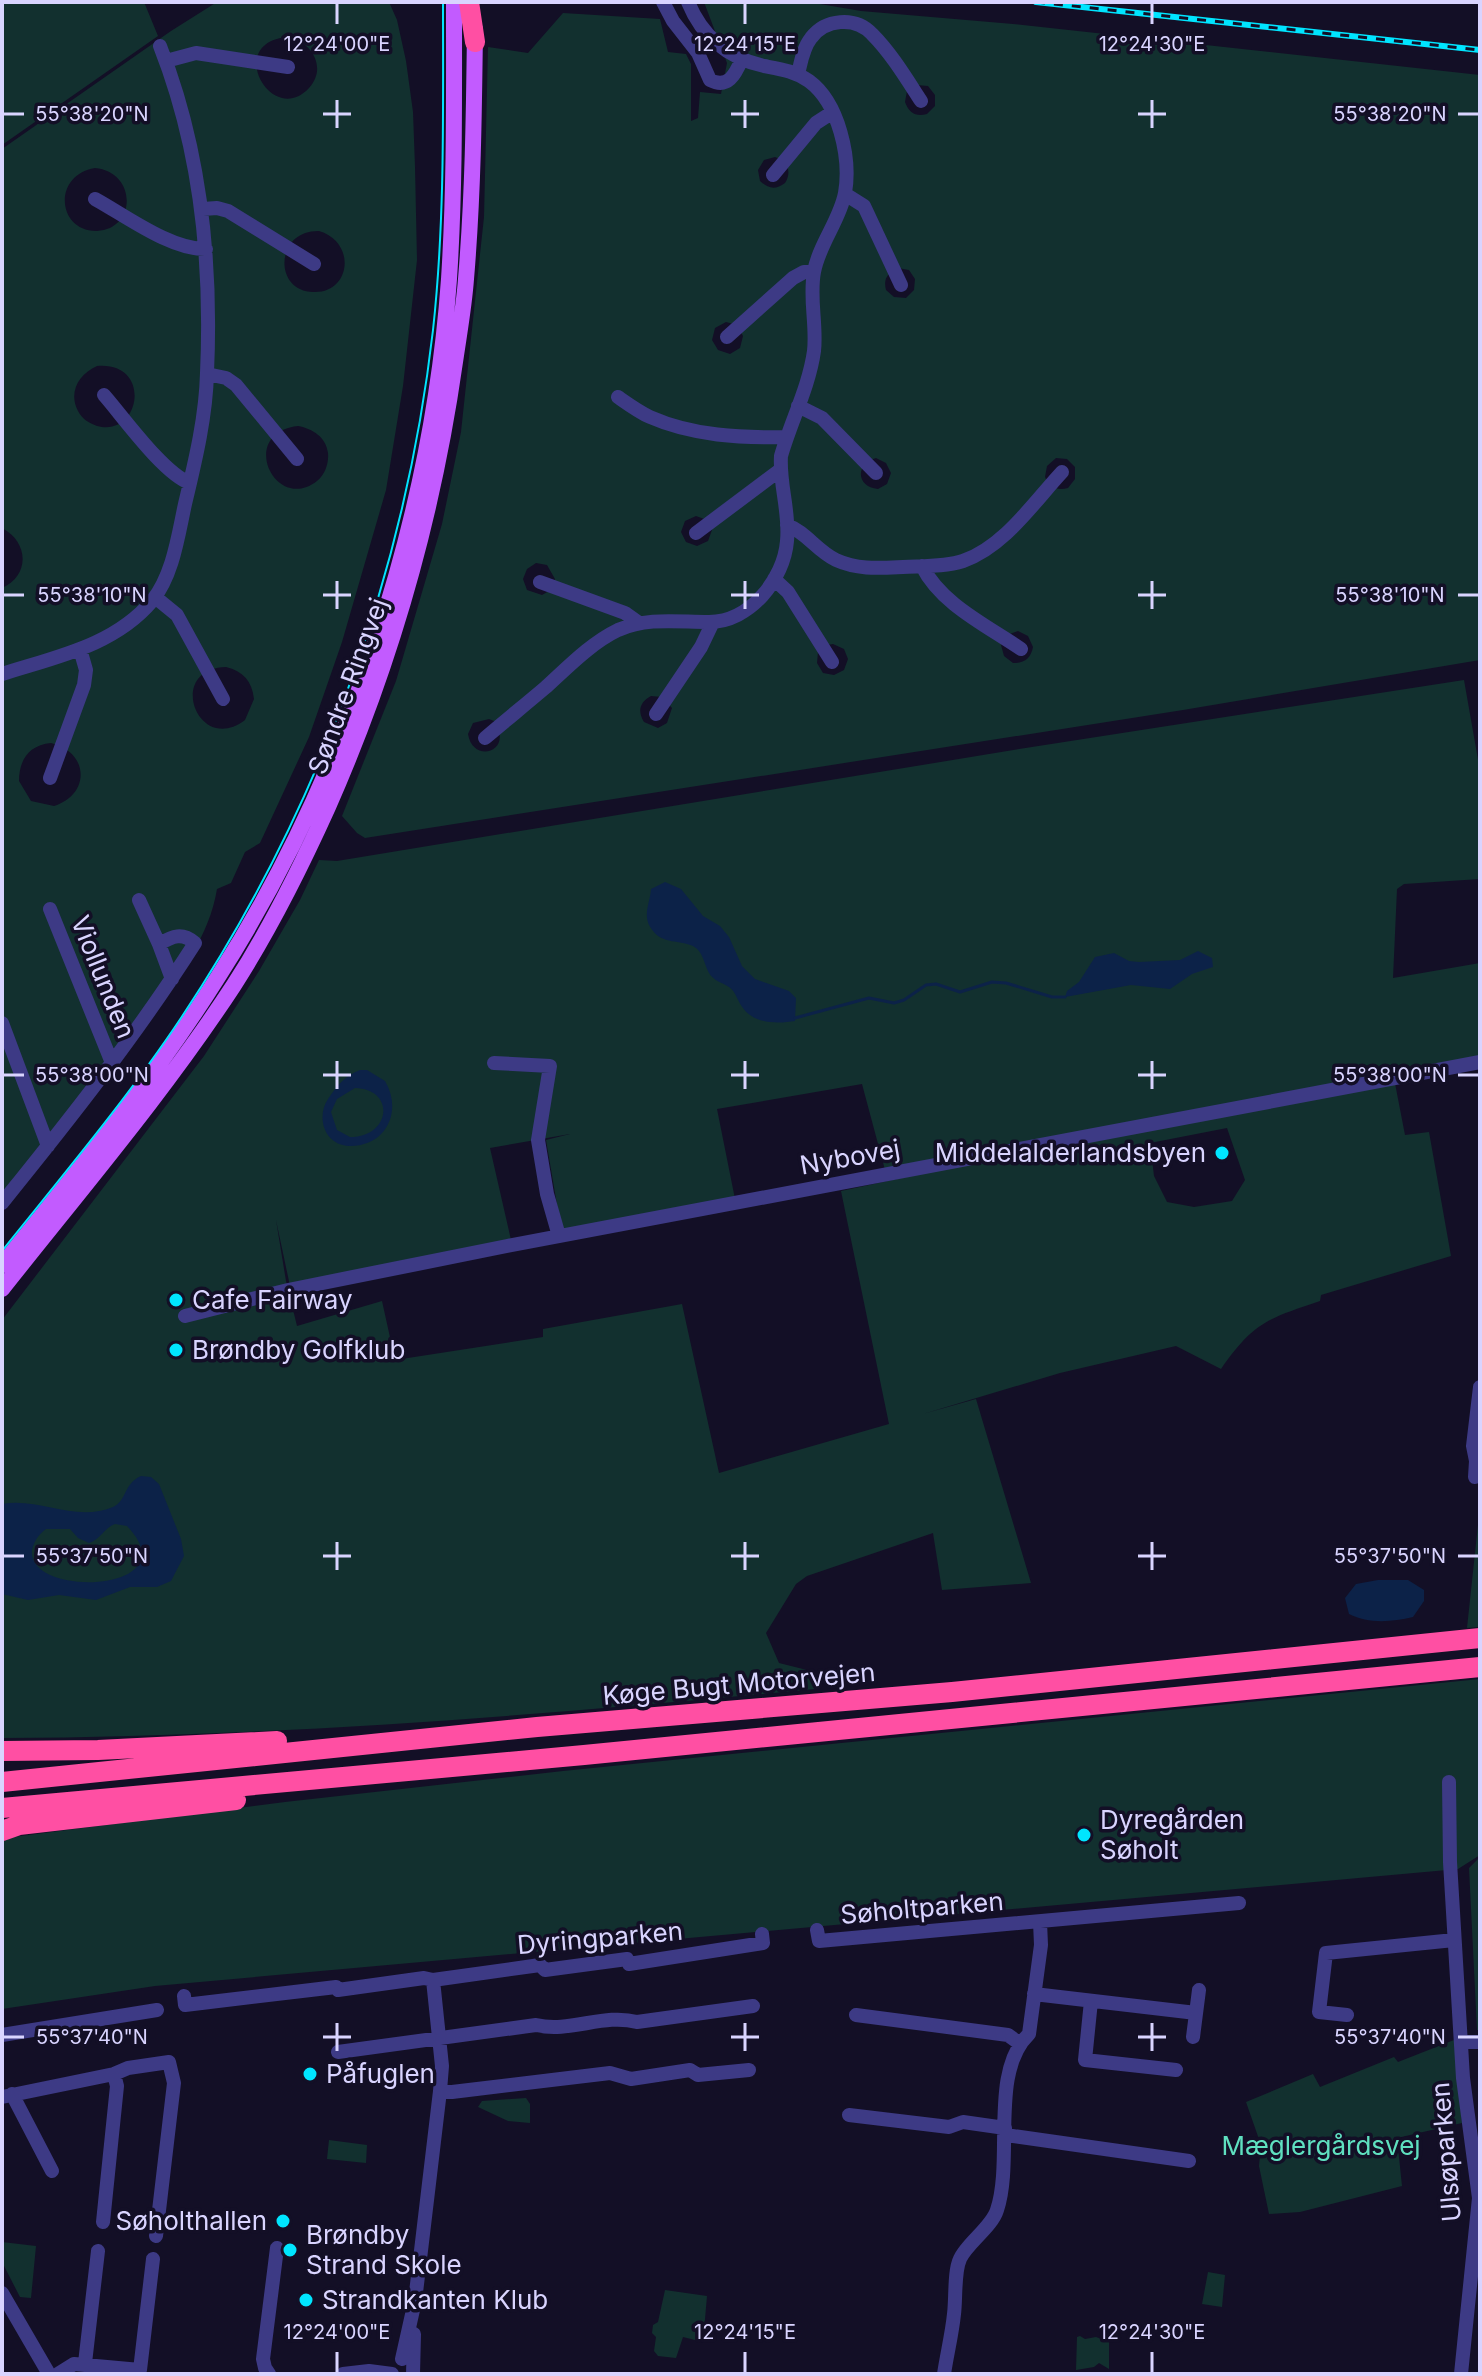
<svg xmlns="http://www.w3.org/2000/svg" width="1482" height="2376" font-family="Inter,sans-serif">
<rect width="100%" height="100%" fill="#130f26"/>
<path fill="#12302f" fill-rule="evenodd" d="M2,2H144L158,36L2,145Z
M217,2H389L397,20L406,61L413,112L415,167L417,260L403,386L386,490L342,642L309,737L260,843L245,852L231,883L217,889C209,937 182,969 155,1008C106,1077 54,1143 2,1210V588C30,576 29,542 2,528V149L171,31ZM287,37C311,41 328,67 309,88C272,128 224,43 287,37ZM95,168C137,172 137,229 97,231C57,232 52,175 95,168ZM319,231C357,242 351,294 313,292C273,291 275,230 319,231ZM97,366C153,361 141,438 97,426C89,423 82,419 78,411C68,392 79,374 97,366ZM298,426C313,429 326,437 328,453C329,463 325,475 317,481C275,514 237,433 298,426ZM226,667C243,671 252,681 254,699L245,720C198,756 165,669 226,667ZM51,743C89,752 91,794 54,806L31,801L19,781C19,760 29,745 51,743Z
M704,2H808L861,11L1013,24L1480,75V660L1183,710L365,838L357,833L342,816L396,681L442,524L461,432L484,217L488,47L528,53L563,13L660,19L668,52L686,54L691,64V121L698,118L700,92L721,94L727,63ZM917,85L928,86L935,95V106L927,114C916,117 909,113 905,102L907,91ZM775,157C788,161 792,172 785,183C776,190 768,189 760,181L758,170L764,160ZM898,268L909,270L915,279L914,290L906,298L894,297L886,290C883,278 888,273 898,268ZM726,322L737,325L743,336L740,348L730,354L718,350L712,340L715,328ZM876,458L886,463L891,473L887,484L878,489C856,487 855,464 876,458ZM1056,458L1067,459L1075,467V479L1068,488C1057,491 1049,487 1045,477L1047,466ZM696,516L707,520L712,530L708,541L697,546L686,542L681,532L685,521ZM536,563L547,565L555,579L551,590L542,595L527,590L523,579L527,569ZM1018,631L1028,636L1033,647C1031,658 1025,663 1013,663L1004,656L1001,645L1007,635ZM833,644L844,649L848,659L844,670L834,675L823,673L817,663L818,652L827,645ZM651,696L662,697L672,708L667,723L658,728L644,722C637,711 640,702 651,696ZM489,719L494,721C515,751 473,765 468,734L473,723Z
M1464,680L1480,771V879L1404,884L1397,889L1393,978L1480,963V1057L1393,1073L1405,1135L1429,1132L1451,1256L1321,1295L1320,1301C1267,1319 1254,1322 1221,1369L1176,1346L1060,1373L923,1414L976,1399L1031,1583L942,1590L933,1533L807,1576L796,1584L766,1633L779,1663L815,1672V1689C544,1715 274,1737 2,1738V1320L204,1056L259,971L300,900L319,860L337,861L1032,747ZM862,1084L885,1170L1018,1153L841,1191L889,1424L719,1473L682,1304L543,1329V1337L395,1360L382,1301L297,1326L286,1281L276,1220L290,1286L511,1240L490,1148L570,1134L546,1140L562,1234L735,1199L717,1109ZM1227,1128L1245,1180L1232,1201L1194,1207L1167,1202L1154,1176L1150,1143Z
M1480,1506V1627L1467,1628Z
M1480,1679V1855L1458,1869L155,1986L2,2009V1839L5,1838L285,1802L563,1771Z
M1480,1857V2030H1477L1469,1868Z
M1454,2040L1462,2123L1397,2138L1402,2186L1300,2212L1269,2214L1259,2166L1261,2145L1246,2102L1313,2074L1320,2087L1394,2057L1398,2062Z
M526,2098L530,2104V2123L508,2121L478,2107L482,2101Z
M329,2140L367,2145L366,2163L327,2159Z
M2,2242L36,2246L31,2298L20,2297L2,2262Z
M1208,2272L1225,2275L1222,2307L1202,2304Z
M665,2290L707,2296L703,2342L683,2337L676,2358L658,2356L654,2351L656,2337L652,2333L653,2325L658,2322Z
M1080,2336L1085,2339L1096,2337L1109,2342V2369L1099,2363L1094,2367L1076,2370L1077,2337Z"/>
<path fill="#0c2248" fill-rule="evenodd" d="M665,882L681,889L703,916L720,926L729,937L742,966L755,979L789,991L796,998L795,1021C778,1024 754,1024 743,1008C737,1001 737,993 729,987C721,982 714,981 709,973C704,964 703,951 693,946C680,940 663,944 653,931C641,917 650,904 651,889Z
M1198,951L1212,958L1213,967L1192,974L1170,989L1131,985L1065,997L1067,991L1079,982L1095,957L1114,953L1129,961L1139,962L1180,960Z
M360,1070H367L385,1081C403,1111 386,1147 349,1146C324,1145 316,1117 328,1099C337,1086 344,1076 360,1070ZM355,1088C396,1089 391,1137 350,1137L337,1130L331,1112L337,1099Z
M141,1476L151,1477L159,1484L181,1539L184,1556L171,1581L157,1587H130L96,1600L59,1595L28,1600L2,1594V1504C40,1497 75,1523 113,1507C127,1501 123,1484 141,1476ZM115,1524L127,1526C191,1593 26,1599 32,1550C34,1541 39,1534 46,1529H70L78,1538L89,1543C100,1540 104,1528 115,1524Z
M1378,1580H1408L1424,1590V1601L1413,1617C1391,1622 1369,1624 1349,1614L1345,1598L1356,1584Z"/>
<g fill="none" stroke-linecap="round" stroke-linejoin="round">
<path stroke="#0c2248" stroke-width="3" d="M795,1018L869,998L894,1003L904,1000L926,985L936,984L960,992L992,982L1006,983L1052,997H1065"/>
<path stroke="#3d3a85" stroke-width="14" d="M663,2L673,21L698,53L710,80C728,89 735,75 742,59
M166,61L196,53L288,67
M798,74C801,62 803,48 811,38C825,19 855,16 872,34C891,53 906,78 921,101
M773,175L816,123L833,112
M845,194L864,206L901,285
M95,199C126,216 171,250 206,249
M203,209L217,208L228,211L314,264
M727,337L793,278L804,272H814
M207,374L226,378L236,385L297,459
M104,395C124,418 164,474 190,483
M618,397C628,404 639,412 650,417C693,436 741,438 787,437
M798,406L822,418L876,473
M787,525C806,532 817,551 836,560C858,570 880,568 903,567C922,566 945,567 963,561C1004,547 1034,502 1062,472
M696,533L780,470
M922,566C941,604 986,625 1021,649
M774,579L788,592L832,662
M540,582L625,613L639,623
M155,597L177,615L223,699
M2,674C55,657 114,646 152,601C173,575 178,536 185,504C195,462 206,417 207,373C212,262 201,150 160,46
M656,714L701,647L713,622
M485,738C505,721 526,704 546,687C568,667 591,643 618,630C648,617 677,622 709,622C750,622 784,579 787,541C790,512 779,484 781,456C791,421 809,387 814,351C817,325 809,298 814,272C819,244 840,220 845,193C851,158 839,103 809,81C795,71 780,69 764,66C728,58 702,36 688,2
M50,778L84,685L86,670L80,649
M139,900L159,944
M50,909L112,1063
M2,1023L48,1146
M494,1063L550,1066L538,1140L547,1194L559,1236
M2,1203C70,1119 137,1034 195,943C182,932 173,936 159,944L172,979
M185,1316L288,1290L507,1246L1480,1062
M1475,1477L1476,1461L1473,1446L1480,1387
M1449,1782L1450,1862L1463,2078L1479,2198L1461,2374
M817,1930L819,1941L1239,1903
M1034,1994L1196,2013
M184,1996L185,2005L336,1987L338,1990L424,1978L433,1980L540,1965L545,1970L627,1959L629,1964L763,1943L762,1934
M1091,2001L1085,2060L1176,2070
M856,2015L1008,2035L1019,2043
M1347,2015L1319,2012L1326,1953L1454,1940
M2,2035L157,2010
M1193,2037L1199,1990
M1462,2042H1480
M338,2052L536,2025C570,2033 604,2013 637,2022L753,2006
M440,2091L452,2092L610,2073L631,2079L690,2070L698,2075L749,2070
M12,2094L52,2171
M2,2097L114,2074L128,2068L169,2062L174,2083L156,2236
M849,2115L949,2127L963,2122L1005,2128
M1006,2135L1189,2161
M103,2222L117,2086L114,2074
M2,2293L49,2374
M402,2359L415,2301L440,2091L442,2066L433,1980
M85,2363L98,2251
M58,2374L74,2364L140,2370L153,2259
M269,2374L265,2368L263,2359L277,2248
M343,2374L369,2371L392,2374
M413,2374L414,2334
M944,2374C947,2354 952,2334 954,2314C956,2299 954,2271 960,2259C966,2244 992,2227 997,2210C1014,2159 989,2072 1029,2034L1041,1945L1040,1922"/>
<path stroke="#c25bff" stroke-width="16" d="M2,1265C77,1172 154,1079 218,977C348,773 432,520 449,279C455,187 454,94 454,2
M2,1289C81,1189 164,1092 234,985C270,929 300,869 328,807C391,664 433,517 455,362C459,334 464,307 466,279C473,196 474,113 475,29"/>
<path stroke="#ff4fa3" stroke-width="20" d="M469,2L475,42
M2,1751L98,1750L277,1741
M2,1782L537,1727L952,1692L1480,1638
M2,1808L584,1755L1480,1667
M2,1831L19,1825L236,1800"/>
<path stroke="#00e5ff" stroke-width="2" d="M2,1251C63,1175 127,1099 181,1018C318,813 405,575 433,330C445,221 443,111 443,2"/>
<defs>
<path id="rail" d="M1036,2L1480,50"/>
</defs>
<use href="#rail" stroke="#00e5ff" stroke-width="6"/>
<use href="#rail" stroke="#130f26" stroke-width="3" stroke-dasharray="9" stroke-linecap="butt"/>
</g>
<path fill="none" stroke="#d9d4ff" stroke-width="3" d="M337,4V24M745,4V24M1152,4V24M337,100V128M745,100V128M1152,100V128M4,114H24M323,114H351M731,114H759M1138,114H1166M1458,114H1478M337,581V609M745,581V609M1152,581V609M4,595H24M323,595H351M731,595H759M1138,595H1166M1458,595H1478M337,1061V1089M745,1061V1089M1152,1061V1089M4,1075H24M323,1075H351M731,1075H759M1138,1075H1166M1458,1075H1478M337,1542V1570M745,1542V1570M1152,1542V1570M4,1556H24M323,1556H351M731,1556H759M1138,1556H1166M1458,1556H1478M337,2023V2051M745,2023V2051M1152,2023V2051M4,2037H24M323,2037H351M731,2037H759M1138,2037H1166M1458,2037H1478M337,2352V2372M745,2352V2372M1152,2352V2372"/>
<g fill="#00e5ff" stroke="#130f26" stroke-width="3">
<circle cx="1222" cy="1153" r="8"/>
<circle cx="176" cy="1300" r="8"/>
<circle cx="176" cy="1350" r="8"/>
<circle cx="1084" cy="1835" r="8"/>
<circle cx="310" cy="2074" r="8"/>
<circle cx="283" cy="2221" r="8"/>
<circle cx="290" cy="2250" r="8"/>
<circle cx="306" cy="2300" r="8"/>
</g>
<g text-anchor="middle" stroke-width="7" stroke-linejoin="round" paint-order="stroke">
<g font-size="26" fill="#d9d4ff" stroke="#130f26">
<text transform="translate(348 686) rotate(-70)" y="9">Søndre Ringvej</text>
<text transform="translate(103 977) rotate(68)" y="9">Viollunden</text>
<text transform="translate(850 1157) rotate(-10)" y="9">Nybovej</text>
<text transform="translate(739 1684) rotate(-5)" y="9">Køge Bugt Motorvejen</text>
<text transform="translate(922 1908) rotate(-5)" y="9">Søholtparken</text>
<text transform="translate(600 1938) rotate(-5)" y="9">Dyringparken</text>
<text transform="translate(1446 2152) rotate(-95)" y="9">Ulsøparken</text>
</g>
<g font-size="26" fill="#d9d4ff" stroke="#130f26" text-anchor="start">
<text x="1206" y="1162" text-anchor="end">Middelalderlandsbyen</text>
<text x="192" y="1309">Cafe Fairway</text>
<text x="192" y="1359">Brøndby Golfklub</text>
<text x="1100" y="1829">Dyregården<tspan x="1100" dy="30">Søholt</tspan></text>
<text x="326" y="2083">Påfuglen</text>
<text x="267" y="2230" text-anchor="end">Søholthallen</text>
<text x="306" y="2244">Brøndby<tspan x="306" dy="30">Strand Skole</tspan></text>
<text x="322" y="2309">Strandkanten Klub</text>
</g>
<g font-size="26" fill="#5fe0c0" stroke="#130f26">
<text x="1321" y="2155">Mæglergårdsvej</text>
</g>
</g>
<g font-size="20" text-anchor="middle" fill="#d9d4ff" stroke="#130f26" stroke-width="7" stroke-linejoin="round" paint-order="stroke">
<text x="337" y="51">12°24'00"E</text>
<text x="745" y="51">12°24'15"E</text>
<text x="1152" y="51">12°24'30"E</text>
<text x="92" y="121">55°38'20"N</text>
<text x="1390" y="121">55°38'20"N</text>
<text x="92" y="602">55°38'10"N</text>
<text x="1390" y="602">55°38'10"N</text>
<text x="92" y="1082">55°38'00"N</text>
<text x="1390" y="1082">55°38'00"N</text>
<text x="92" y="1563">55°37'50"N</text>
<text x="1390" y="1563">55°37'50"N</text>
<text x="92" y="2044">55°37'40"N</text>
<text x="1390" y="2044">55°37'40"N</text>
<text x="337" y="2339">12°24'00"E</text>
<text x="745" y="2339">12°24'15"E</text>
<text x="1152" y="2339">12°24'30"E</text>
</g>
<rect width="1482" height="2376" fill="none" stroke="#d9d4ff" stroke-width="8"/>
</svg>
